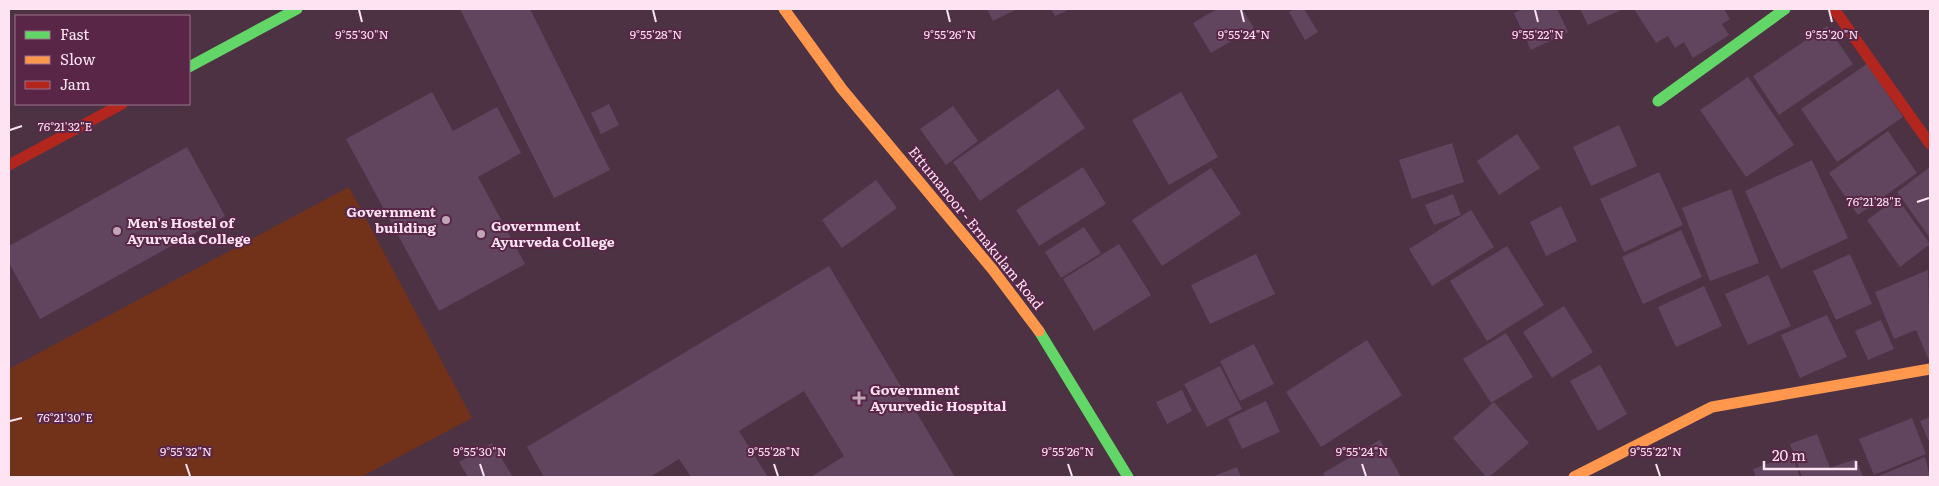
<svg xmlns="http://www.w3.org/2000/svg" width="1939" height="486" font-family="Literata,serif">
<rect width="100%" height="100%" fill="#4d3244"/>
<path fill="#72321a" d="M349,187L472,418L361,477H9V369Z"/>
<path fill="#61455f" d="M460,9H530L610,170L554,198Z
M987,9H1017L993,21Z
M1051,9H1070L1055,16Z
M1217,9H1242L1254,28L1211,53L1193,23Z
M1295,9H1304L1318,32L1305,40L1289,12Z
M1524,9H1557L1568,32L1531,50L1514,13Z
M1580,9H1623L1588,25Z
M1634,9H1724L1730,19L1722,24L1729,35L1693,58L1684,42L1675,48L1668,36L1656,43Z
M1827,26L1853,64L1779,115L1753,76Z
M1867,64L1903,117L1837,162L1801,109Z
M1748,77L1794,145L1746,177L1700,110Z
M1058,89L1085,128L980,201L953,162Z
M432,92L453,131L497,107L521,153L478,177L525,264L439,311L346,139Z
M1181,92L1218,157L1169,185L1132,120Z
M609,104L619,125L601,134L591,113Z
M953,106L978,141L946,165L920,129Z
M1619,125L1637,166L1591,186L1573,147Z
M1888,131L1917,173L1858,215L1829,173Z
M1517,134L1540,168L1499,195L1477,161Z
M1452,143L1464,182L1412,199L1399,160Z
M187,147L225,216L40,319L9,263V246Z
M1812,160L1848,238L1781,269L1745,191Z
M1083,167L1106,204L1039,246L1016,210Z
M1930,167V238L1897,192Z
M1211,168L1241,214L1162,266L1132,220Z
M1659,172L1683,225L1624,252L1600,199Z
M876,180L897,208L842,248L822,220Z
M1731,189L1759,263L1710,281L1682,208Z
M1453,194L1461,215L1434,225L1425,205Z
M1897,198L1930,244L1900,267L1867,220Z
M1561,206L1577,241L1546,256L1530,222Z
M1471,210L1494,247L1432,286L1409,249Z
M1084,227L1101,253L1061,278L1045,252Z
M1681,230L1702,277L1643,304L1622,257Z
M1119,244L1151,295L1094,331L1063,279Z
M1507,246L1544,305L1487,341L1450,281Z
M1256,254L1275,294L1210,324L1191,285Z
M1850,254L1872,304L1836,320L1813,271Z
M829,266L955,477H811L844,456L804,391L739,431L768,477H691L679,459L650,477H544L527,447Z
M1928,270L1930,358H1928L1916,330L1894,339L1875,292Z
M1768,275L1791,326L1748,345L1725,294Z
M1704,286L1722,326L1676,347L1658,307Z
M1564,306L1593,352L1552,378L1523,332Z
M1827,315L1847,357L1800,378L1781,335Z
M1881,320L1894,349L1868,360L1855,331Z
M1506,333L1533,377L1491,403L1463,359Z
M1367,340L1402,395L1321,447L1286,392Z
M1254,344L1274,384L1240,401L1220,361Z
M1600,365L1627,414L1598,431L1570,381Z
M1220,366L1242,409L1207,427L1184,384Z
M1182,390L1192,411L1167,424L1156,402Z
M1266,401L1280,432L1242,449L1228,419Z
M1494,402L1529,443L1489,477H1486L1453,438Z
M1930,417V444L1920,421Z
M1912,418L1926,454L1874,475L1859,439Z
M1817,434L1830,468L1856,459L1863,477H1802L1790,444Z
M1380,440L1401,477H1325L1323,473Z
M492,443L513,477H468L459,462Z
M1792,455L1800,477H1756L1753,469Z
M1925,457L1930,477H1876Z
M1237,467L1241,477H1212Z"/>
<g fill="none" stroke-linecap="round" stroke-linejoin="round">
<path stroke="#63d668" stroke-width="11" d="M189,67L297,9
M1658,101L1785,9
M1039,331L1128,477"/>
<path stroke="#ff974d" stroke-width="11" d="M784,9L842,89L993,270L1039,331
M1574,477L1712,407L1930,369"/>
<path stroke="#b3261e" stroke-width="11" d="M1834,9L1930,144
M9,165L122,104"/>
</g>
<path fill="none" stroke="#fee4f3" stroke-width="2" d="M359,10L362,22M653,10L656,22M947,10L950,22M1241,10L1244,22M1535,10L1538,22M1829,10L1832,22M10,130L22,126M1917,202L1929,198M10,421L22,418M186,464L190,476M480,464L484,476M774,464L778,476M1068,464L1072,476M1362,464L1366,476M1656,464L1660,476"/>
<g fill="#c0a6b6" stroke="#592648" stroke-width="2">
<circle cx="446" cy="220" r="5"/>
<circle cx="117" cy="231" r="5"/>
<circle cx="481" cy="234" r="5"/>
<path d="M856.5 390.5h5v5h5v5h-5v5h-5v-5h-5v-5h5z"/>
</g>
<g text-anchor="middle" stroke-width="4" stroke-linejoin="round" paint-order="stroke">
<g font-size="14" font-weight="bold" fill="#fee4f3" stroke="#592648" text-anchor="start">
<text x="436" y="217" text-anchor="end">Government<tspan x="436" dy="16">building</tspan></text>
<text x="127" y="228">Men's Hostel of<tspan x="127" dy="16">Ayurveda College</tspan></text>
<text x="491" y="231">Government<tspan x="491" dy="16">Ayurveda College</tspan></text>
<text x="870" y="395">Government<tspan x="870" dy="16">Ayurvedic Hospital</tspan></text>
</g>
<g font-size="14" fill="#fee4f3" stroke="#592648">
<text transform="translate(976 228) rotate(51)" y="5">Ettumanoor - Ernakulam Road</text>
</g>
</g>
<g font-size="12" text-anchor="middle" fill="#fee4f3" stroke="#592648" stroke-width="4" stroke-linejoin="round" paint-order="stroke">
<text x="950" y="39">9°55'26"N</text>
<text x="1538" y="39">9°55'22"N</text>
<text x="362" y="39">9°55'30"N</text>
<text x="656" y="39">9°55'28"N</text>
<text x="1244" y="39">9°55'24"N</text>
<text x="1832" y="39">9°55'20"N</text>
<text x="65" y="131">76°21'32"E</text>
<text x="1874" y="206">76°21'28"E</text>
<text x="65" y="422">76°21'30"E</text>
<text x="186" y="456">9°55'32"N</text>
<text x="480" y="456">9°55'30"N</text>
<text x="774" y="456">9°55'28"N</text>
<text x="1068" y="456">9°55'26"N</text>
<text x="1362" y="456">9°55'24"N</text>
<text x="1656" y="456">9°55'22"N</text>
</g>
<rect width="1939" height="486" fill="none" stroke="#fee4f3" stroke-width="20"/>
<rect x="15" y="15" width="175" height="90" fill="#592648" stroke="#9b728c"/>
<rect x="25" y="31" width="25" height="8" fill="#63d668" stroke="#9b728c"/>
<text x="60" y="40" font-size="15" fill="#fee4f3">Fast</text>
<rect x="25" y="56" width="25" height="8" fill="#ff974d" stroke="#9b728c"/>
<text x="60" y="65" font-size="15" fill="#fee4f3">Slow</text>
<rect x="25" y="81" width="25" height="8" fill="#b3261e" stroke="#9b728c"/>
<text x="60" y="90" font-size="15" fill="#fee4f3">Jam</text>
<path d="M1764 461v8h92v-8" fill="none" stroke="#fee4f3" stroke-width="2.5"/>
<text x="1772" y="461" font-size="15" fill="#fee4f3" stroke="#592648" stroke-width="4" paint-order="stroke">20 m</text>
</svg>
